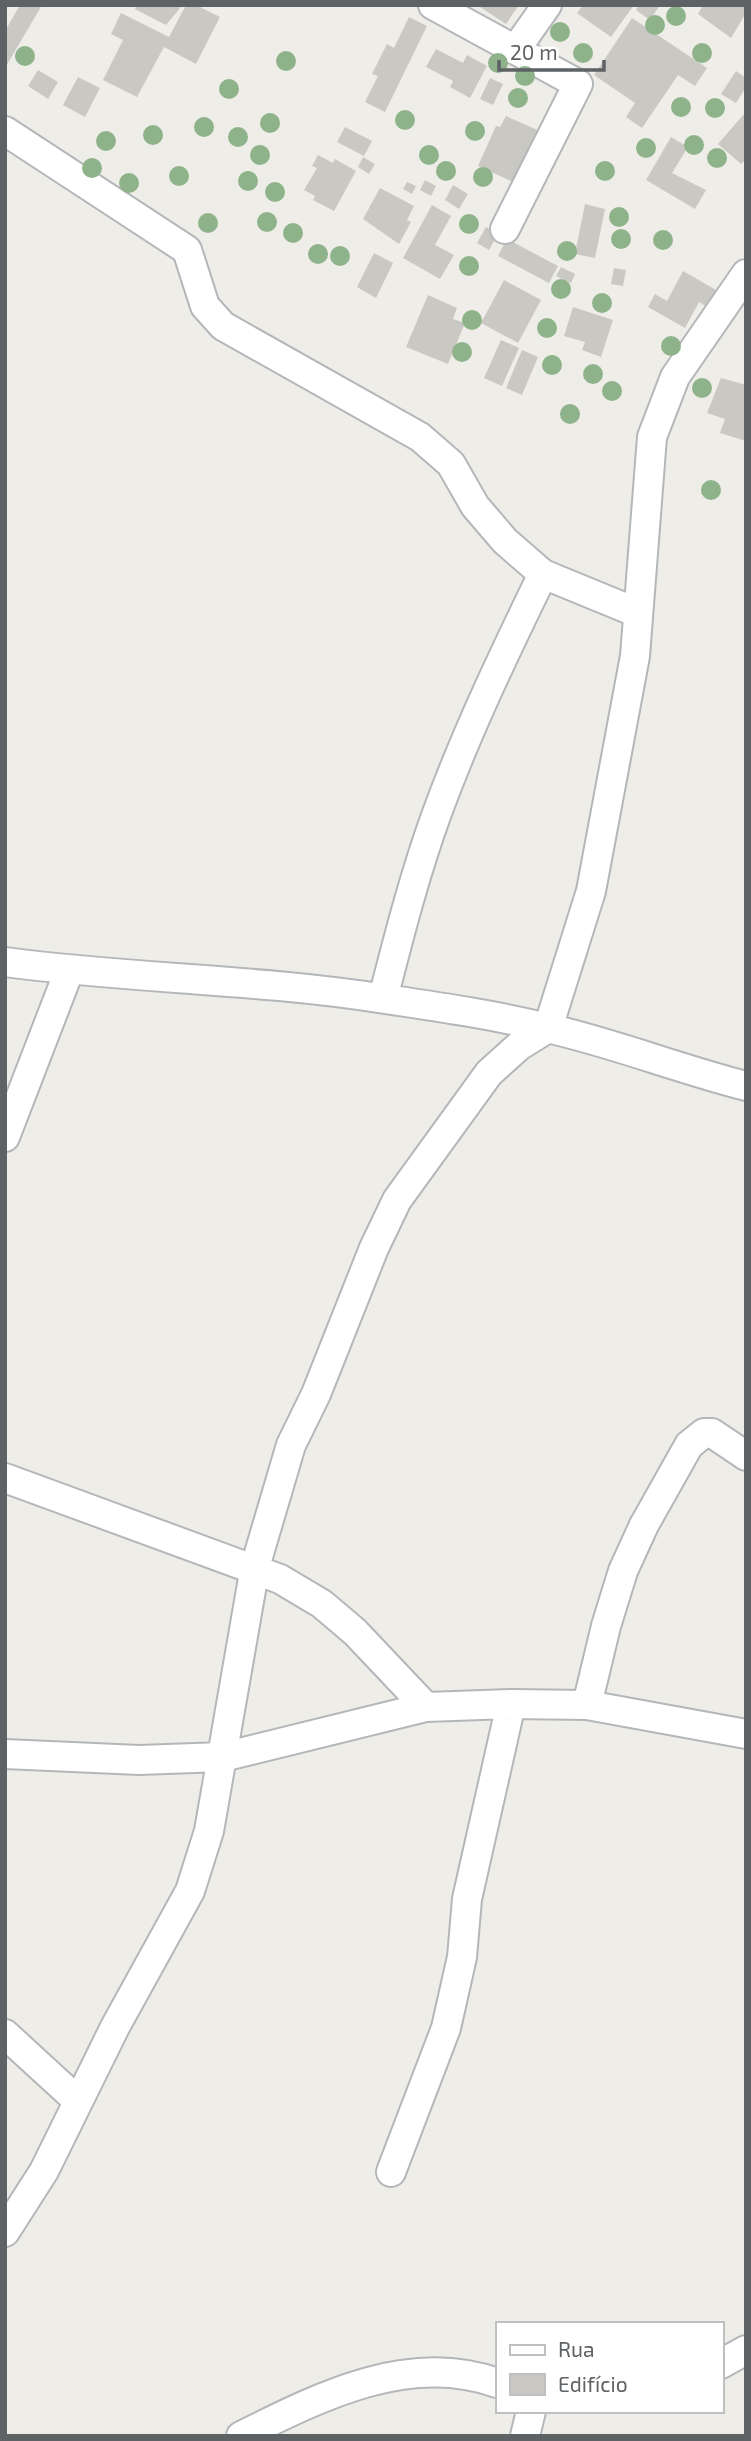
<svg xmlns="http://www.w3.org/2000/svg" width="751" height="2441" font-family="'Exo 2',sans-serif">
<rect width="100%" height="100%" fill="#efede7"/>
<path fill="#cac8c3" d="M20,5H42L5,68V31Z
M137,5H178L181,7L166,25L135,9Z
M186,5H196L220,17L196,64L164,47L137,97L103,80L123,40L111,34L121,13L169,37Z
M477,5H519L506,24Z
M583,5H634L611,37L577,13Z
M639,5H660L650,20L636,10Z
M703,5H746V13L731,38L698,14Z
M409,17L427,26L385,112L365,102L378,76L372,74L387,44L394,48Z
M632,18L707,68L695,86L678,75L642,128L626,117L635,103L594,75Z
M436,49L463,63L467,55L487,66L470,98L450,87L453,81L426,67Z
M38,70L58,82L48,99L28,86Z
M736,71L746,78V87L736,103L721,94Z
M78,77L100,88L85,117L63,105Z
M490,78L503,84L493,105L480,99Z
M744,114L746,159L741,164L718,144Z
M506,116L542,132L518,184L478,166L496,126L500,127Z
M345,127L372,141L364,156L337,142Z
M671,137L688,147L672,173L706,190L695,209L646,180Z
M318,155L333,163L335,159L356,171L334,211L313,200L315,196L304,190L317,168L312,166Z
M363,157L375,164L369,174L358,167Z
M425,180L436,186L431,196L420,190Z
M407,182L416,186L412,194L403,189Z
M453,185L468,194L459,209L445,200Z
M380,188L414,206L407,220L411,222L399,244L363,219Z
M585,204L605,209L595,258L575,254Z
M432,205L451,216L435,245L454,255L440,279L403,258Z
M486,227L498,234L489,250L477,243Z
M507,239L558,266L549,283L498,256Z
M374,253L393,263L376,298L357,287Z
M561,267L575,274L571,283L556,276Z
M614,268L626,270L623,286L611,284Z
M683,271L716,290L707,307L699,302L685,328L648,307L655,294L667,301Z
M504,280L541,300L518,343L481,323Z
M428,295L457,308L453,319L465,323L448,364L406,347Z
M573,307L613,320L601,357L582,350L585,342L564,336Z
M501,340L519,348L502,386L484,378Z
M522,350L538,357L522,395L506,388Z
M721,378L746,385V441L720,433L725,419L707,413Z"/>
<g fill="none" stroke-linecap="round" stroke-linejoin="round">
<defs>
<path id="minor" d="M433,5L578,84L505,229
M516,49L547,5
M5,131L187,250L205,306L223,326L420,437L451,464L475,506L505,541L543,574L638,613
M5,962C132,979 259,979 385,999C439,1007 495,1015 547,1028C614,1043 679,1069 746,1086
M383,998C399,936 415,873 437,813C467,731 505,652 543,574
M5,1137L69,971
M5,1478L280,1579L322,1604L355,1632L426,1707
M587,1705L606,1626L623,1571L644,1525L689,1445L704,1433H712L746,1456
M5,1754L139,1760L223,1757L426,1707L511,1704L587,1705L746,1734
M5,2034L78,2101
M391,2172L446,2028L462,1957L467,1899L511,1704
M5,2232L44,2171L115,2027L190,1891L209,1831L255,1567L291,1445L316,1394L374,1248L397,1200L489,1073L519,1046L548,1028L591,891L635,656L652,437L675,377L746,274
M721,2364L746,2350
M241,2436C319,2397 409,2351 497,2383
M525,2436L531,2411"/>
</defs>
<use href="#minor" stroke="#b4b7ba" stroke-width="32"/>
<use href="#minor" stroke="#fff" stroke-width="28"/>
</g>
<g fill="#8eb38b">
<circle cx="676" cy="16" r="10"/>
<circle cx="655" cy="25" r="10"/>
<circle cx="560" cy="32" r="10"/>
<circle cx="583" cy="53" r="10"/>
<circle cx="702" cy="53" r="10"/>
<circle cx="25" cy="56" r="10"/>
<circle cx="286" cy="61" r="10"/>
<circle cx="498" cy="63" r="10"/>
<circle cx="525" cy="76" r="10"/>
<circle cx="229" cy="89" r="10"/>
<circle cx="518" cy="98" r="10"/>
<circle cx="681" cy="107" r="10"/>
<circle cx="715" cy="108" r="10"/>
<circle cx="405" cy="120" r="10"/>
<circle cx="270" cy="123" r="10"/>
<circle cx="204" cy="127" r="10"/>
<circle cx="475" cy="131" r="10"/>
<circle cx="153" cy="135" r="10"/>
<circle cx="238" cy="137" r="10"/>
<circle cx="106" cy="141" r="10"/>
<circle cx="694" cy="145" r="10"/>
<circle cx="646" cy="148" r="10"/>
<circle cx="260" cy="155" r="10"/>
<circle cx="429" cy="155" r="10"/>
<circle cx="717" cy="158" r="10"/>
<circle cx="92" cy="168" r="10"/>
<circle cx="446" cy="171" r="10"/>
<circle cx="605" cy="171" r="10"/>
<circle cx="179" cy="176" r="10"/>
<circle cx="483" cy="177" r="10"/>
<circle cx="248" cy="181" r="10"/>
<circle cx="129" cy="183" r="10"/>
<circle cx="275" cy="192" r="10"/>
<circle cx="619" cy="217" r="10"/>
<circle cx="267" cy="222" r="10"/>
<circle cx="208" cy="223" r="10"/>
<circle cx="469" cy="224" r="10"/>
<circle cx="293" cy="233" r="10"/>
<circle cx="621" cy="239" r="10"/>
<circle cx="663" cy="240" r="10"/>
<circle cx="567" cy="251" r="10"/>
<circle cx="318" cy="254" r="10"/>
<circle cx="340" cy="256" r="10"/>
<circle cx="469" cy="266" r="10"/>
<circle cx="561" cy="289" r="10"/>
<circle cx="602" cy="303" r="10"/>
<circle cx="472" cy="320" r="10"/>
<circle cx="547" cy="328" r="10"/>
<circle cx="671" cy="346" r="10"/>
<circle cx="462" cy="352" r="10"/>
<circle cx="552" cy="365" r="10"/>
<circle cx="593" cy="374" r="10"/>
<circle cx="702" cy="388" r="10"/>
<circle cx="612" cy="391" r="10"/>
<circle cx="570" cy="414" r="10"/>
<circle cx="711" cy="490" r="10"/>
</g>
<rect width="751" height="2441" fill="none" stroke="#5e6265" stroke-width="14"/>
<rect x="496" y="2322" width="228" height="91" fill="#ffffff" stroke="#bfc0c1" stroke-width="2"/>
<rect x="510" y="2345" width="35" height="10" fill="#ffffff" stroke="#bfc0c1" stroke-width="2"/>
<text x="558" y="2357" font-size="21" fill="#5e6265">Rua</text>
<rect x="510" y="2374" width="35" height="21" fill="#cac8c3" stroke="#bfc0c1" stroke-width="2"/>
<text x="558" y="2392" font-size="21" fill="#5e6265">Edifício</text>
<path d="M499 60v10h105v-10" fill="none" stroke="#5e6265" stroke-width="3.5"/>
<text x="510" y="60" font-size="21" fill="#5e6265" stroke="#ffffff" stroke-width="5" paint-order="stroke">20 m</text>
</svg>
